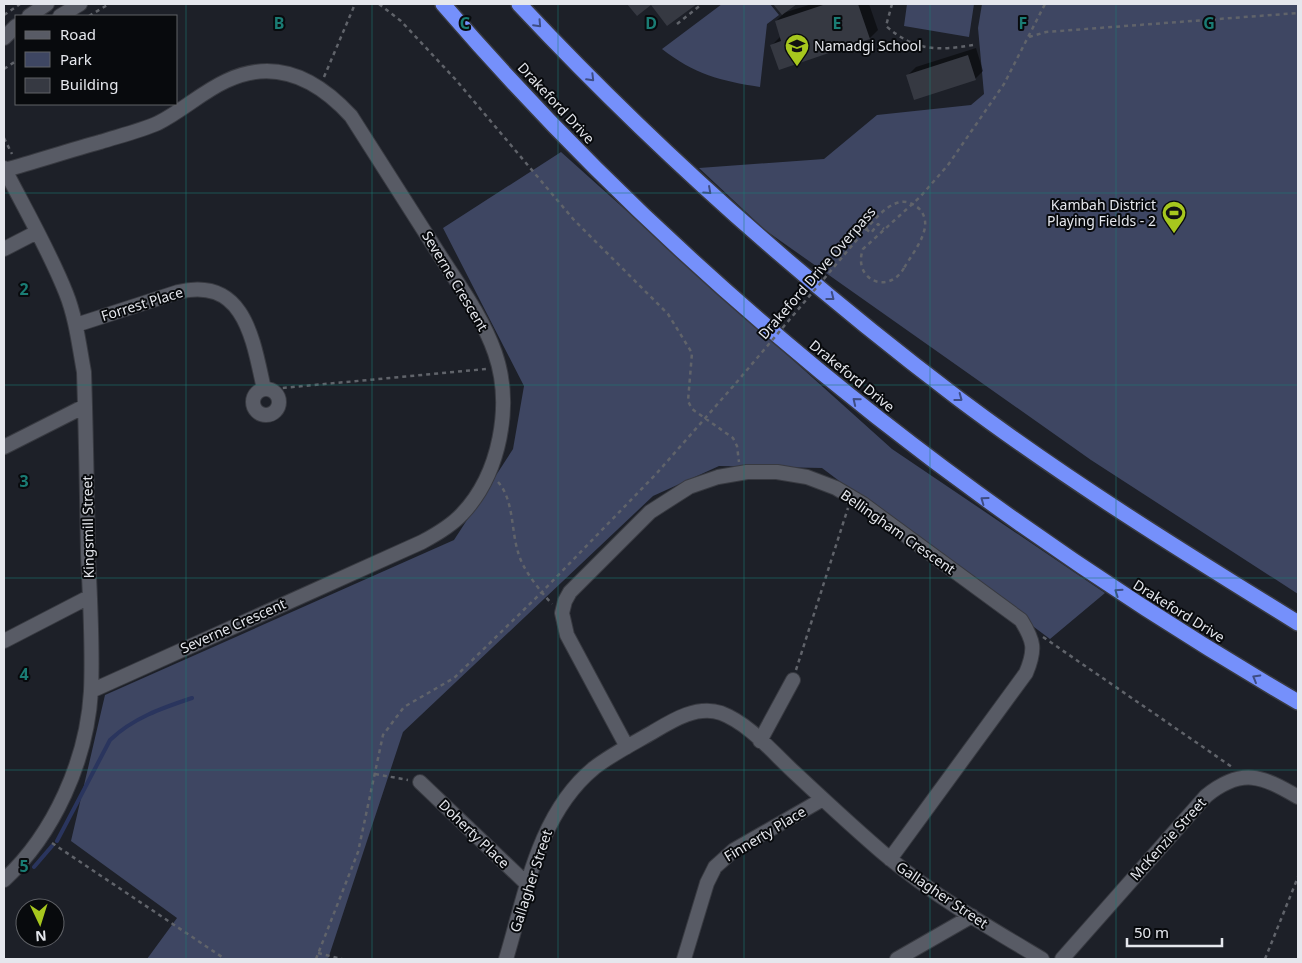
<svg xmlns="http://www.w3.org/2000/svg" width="1302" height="963" font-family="'Noto Sans',sans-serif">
<rect width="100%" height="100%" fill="#1d2028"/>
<path fill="#3e4662" d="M722,4H770L779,15L767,24L760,87C721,81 694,74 662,49Z
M907,4H974L969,37L904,26Z
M982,4H1298V594L1091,460L765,230L699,168L824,159L877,115L971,105L984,94L978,28Z
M561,152L892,449L1105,593L1050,639L822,468L719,466L653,496L403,732L328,959H147L177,918L71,841L105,695L454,540L513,449L524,386L443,228Z"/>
<path fill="#0007" d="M775,4H795L783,13L812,4H869L878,30L870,38L780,68L772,45L781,36L776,21L783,14Z
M976,48L983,71L975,79L908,75L916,67Z"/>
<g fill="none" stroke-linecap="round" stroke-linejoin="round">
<path stroke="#2a355e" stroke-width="4" d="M57,841L110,740C133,718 162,708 192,698
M34,867L52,846"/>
</g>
<path fill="#363942" d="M627,4H697L667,26L651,5L637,16Z
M773,4H797L782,15Z
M826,4H858L870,39L779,70L770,45L781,41L775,21Z
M968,55L976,80L914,100L906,75Z"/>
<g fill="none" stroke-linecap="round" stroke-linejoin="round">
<defs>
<path id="minor" d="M29,16L47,4
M60,16L80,4
M4,38L16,26
M4,168C25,209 49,250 66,293C76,318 79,345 84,372C86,433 87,494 88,554C90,600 93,646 91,691C87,760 54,834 4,880
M5,170C37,161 68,151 100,142C119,136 140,131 158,123C182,111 202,92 226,81C276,57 318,80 351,116C380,161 408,206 437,251C458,284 482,316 495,353C513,405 500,474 462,514C451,526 437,534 422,542L91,691
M4,249L37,232
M76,325L178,292C245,276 253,340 264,389
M253 402a13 13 0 1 1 26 0a13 13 0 1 1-26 0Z
M4,447L85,406
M4,641L89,597
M760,741L793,680
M627,747L567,635L562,613L565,601L570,592L650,512L689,487L718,477L747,472H777L807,477L836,488L863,504L1021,620C1034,641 1036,649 1026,673L890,859
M420,782L528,885
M506,959C526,893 538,814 594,768C612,754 634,743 653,732C673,720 697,705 721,713C750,724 773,753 795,773C826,802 857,831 889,858C936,897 990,928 1042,959
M684,959L707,883L715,867L734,850L823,799
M897,959L972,916
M1062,959L1206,796C1242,767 1262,776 1298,797"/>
<path id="highway" d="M443,4C685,285 979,516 1298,702
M519,4C654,148 802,280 959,399C1067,480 1183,552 1298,623"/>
</defs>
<use href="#minor" stroke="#383a41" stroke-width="16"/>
<use href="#highway" stroke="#383a41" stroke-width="18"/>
<path stroke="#60636a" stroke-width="2.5" stroke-dasharray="4 4" stroke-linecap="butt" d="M379,4L401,21L456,80L574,220L668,314L692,353L688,401L692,409L733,438L737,446L739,462
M892,4L886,26C915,51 936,51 973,45
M4,15L20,4
M89,16L109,4
M677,24L702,4
M1029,37L1046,32L1298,13
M4,69L16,61
M324,77L355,4
M4,138L12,154
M866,229L871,233L878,224L884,229
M904,268C888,296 852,279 863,249L920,197L948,165L1004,84L1045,4
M276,392L282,388L486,369
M498,482C514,500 511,530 518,552C522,569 541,592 552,604
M1043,637L1232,767
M796,670L848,508
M375,774L408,780
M52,843L225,959
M318,953L342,959
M316,959L358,852L383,735L404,707L454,678L541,593L657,473L736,383
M1265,959L1298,877"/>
<use href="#minor" stroke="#585b65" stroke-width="14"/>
<use href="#highway" stroke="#7590fb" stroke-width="15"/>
<path stroke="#60636a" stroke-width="2.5" stroke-dasharray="4 4" stroke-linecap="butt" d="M736,383L866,229C878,216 897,191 917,207C923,211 926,219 925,227C923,241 911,256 904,268"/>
</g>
<defs><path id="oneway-chevron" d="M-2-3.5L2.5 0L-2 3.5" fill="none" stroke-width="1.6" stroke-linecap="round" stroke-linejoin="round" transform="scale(1.25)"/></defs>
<g stroke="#3e4d84">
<use href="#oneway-chevron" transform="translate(538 24) rotate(47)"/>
<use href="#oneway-chevron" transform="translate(591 78) rotate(45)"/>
<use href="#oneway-chevron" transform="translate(708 191) rotate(42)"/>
<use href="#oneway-chevron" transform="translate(831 297) rotate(38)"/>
<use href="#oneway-chevron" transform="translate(959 398) rotate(37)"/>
<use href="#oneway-chevron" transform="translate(856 401) rotate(-141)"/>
<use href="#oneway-chevron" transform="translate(984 500) rotate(-144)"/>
<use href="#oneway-chevron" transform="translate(1118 592) rotate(-146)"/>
<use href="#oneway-chevron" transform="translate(1256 678) rotate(-150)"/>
</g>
<path fill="none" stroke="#1a7c74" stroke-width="1" stroke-opacity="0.55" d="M186,4V959M372,4V959M558,4V959M744,4V959M930,4V959M1116,4V959M4,193H1298M4,385H1298M4,578H1298M4,770H1298"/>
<defs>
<symbol id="school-pin" viewBox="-11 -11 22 30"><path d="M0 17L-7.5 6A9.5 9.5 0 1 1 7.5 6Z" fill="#a7c71e" stroke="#080a0d"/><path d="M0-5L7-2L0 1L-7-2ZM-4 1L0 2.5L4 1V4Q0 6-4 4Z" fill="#111"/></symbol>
<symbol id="stadium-pin" viewBox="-11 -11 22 30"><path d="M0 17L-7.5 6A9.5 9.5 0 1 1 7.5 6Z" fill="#a7c71e" stroke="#080a0d"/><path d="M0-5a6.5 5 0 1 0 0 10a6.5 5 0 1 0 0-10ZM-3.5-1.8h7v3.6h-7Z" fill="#111"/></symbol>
</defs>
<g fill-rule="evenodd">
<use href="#school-pin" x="783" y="32" width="28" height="38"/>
<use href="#stadium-pin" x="1160" y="199" width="28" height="38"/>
</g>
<g text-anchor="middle" stroke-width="4" stroke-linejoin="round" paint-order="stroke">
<g font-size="14" fill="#e5e7ed" stroke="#080a0d" text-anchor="start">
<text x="814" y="51">Namadgi School</text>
<text x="1156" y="210" text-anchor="end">Kambah District<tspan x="1156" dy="16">Playing Fields - 2</tspan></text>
</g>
<g font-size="14" fill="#e5e7ed" stroke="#080a0d">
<text transform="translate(556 103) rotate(47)" y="5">Drakeford Drive</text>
<text transform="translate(817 273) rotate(-49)" y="5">Drakeford Drive Overpass</text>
<text transform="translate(455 281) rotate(59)" y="5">Severne Crescent</text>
<text transform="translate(142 304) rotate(-17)" y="5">Forrest Place</text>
<text transform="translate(852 376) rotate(39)" y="5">Drakeford Drive</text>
<text transform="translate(88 527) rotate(-91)" y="5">Kingsmill Street</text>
<text transform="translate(898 532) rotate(35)" y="5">Bellingham Crescent</text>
<text transform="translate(1179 611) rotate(32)" y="5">Drakeford Drive</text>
<text transform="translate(233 626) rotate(-24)" y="5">Severne Crescent</text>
<text transform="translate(474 834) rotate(44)" y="5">Doherty Place</text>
<text transform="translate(765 834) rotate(-31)" y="5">Finnerty Place</text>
<text transform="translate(1168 839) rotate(-48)" y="5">McKenzie Street</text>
<text transform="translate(531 881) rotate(-72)" y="5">Gallagher Street</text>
<text transform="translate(942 895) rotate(34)" y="5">Gallagher Street</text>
</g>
</g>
<g font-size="16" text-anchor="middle" font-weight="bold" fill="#1a7c74" stroke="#080a0d" stroke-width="4" stroke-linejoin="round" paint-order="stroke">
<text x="279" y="29">B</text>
<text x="465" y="29">C</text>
<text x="651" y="29">D</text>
<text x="837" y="29">E</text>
<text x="1023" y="29">F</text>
<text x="1209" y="29">G</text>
<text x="24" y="295">2</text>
<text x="24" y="487">3</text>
<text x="24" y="680">4</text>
<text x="24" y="872">5</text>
</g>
<rect width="1302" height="963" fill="none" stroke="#e5e7ed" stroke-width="10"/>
<rect x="15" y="15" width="162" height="90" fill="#080a0d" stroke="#606267"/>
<rect x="25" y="31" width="25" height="8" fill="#585b65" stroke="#606267"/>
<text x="60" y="40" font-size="15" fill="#e5e7ed">Road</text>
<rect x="25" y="52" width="25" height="15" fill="#3e4662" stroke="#606267"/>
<text x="60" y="65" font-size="15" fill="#e5e7ed">Park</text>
<rect x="25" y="78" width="25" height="15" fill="#363942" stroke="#606267"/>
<text x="60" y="90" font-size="15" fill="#e5e7ed">Building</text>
<g transform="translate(40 923) rotate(176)"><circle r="24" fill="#080a0d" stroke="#606267"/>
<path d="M0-4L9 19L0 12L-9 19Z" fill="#a7c71e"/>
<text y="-8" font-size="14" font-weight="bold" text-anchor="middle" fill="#e5e7ed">N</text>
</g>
<path d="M1127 938v8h95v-8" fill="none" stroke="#e5e7ed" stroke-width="2.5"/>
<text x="1134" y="938" font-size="15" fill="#e5e7ed" stroke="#080a0d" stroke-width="4" paint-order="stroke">50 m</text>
</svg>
